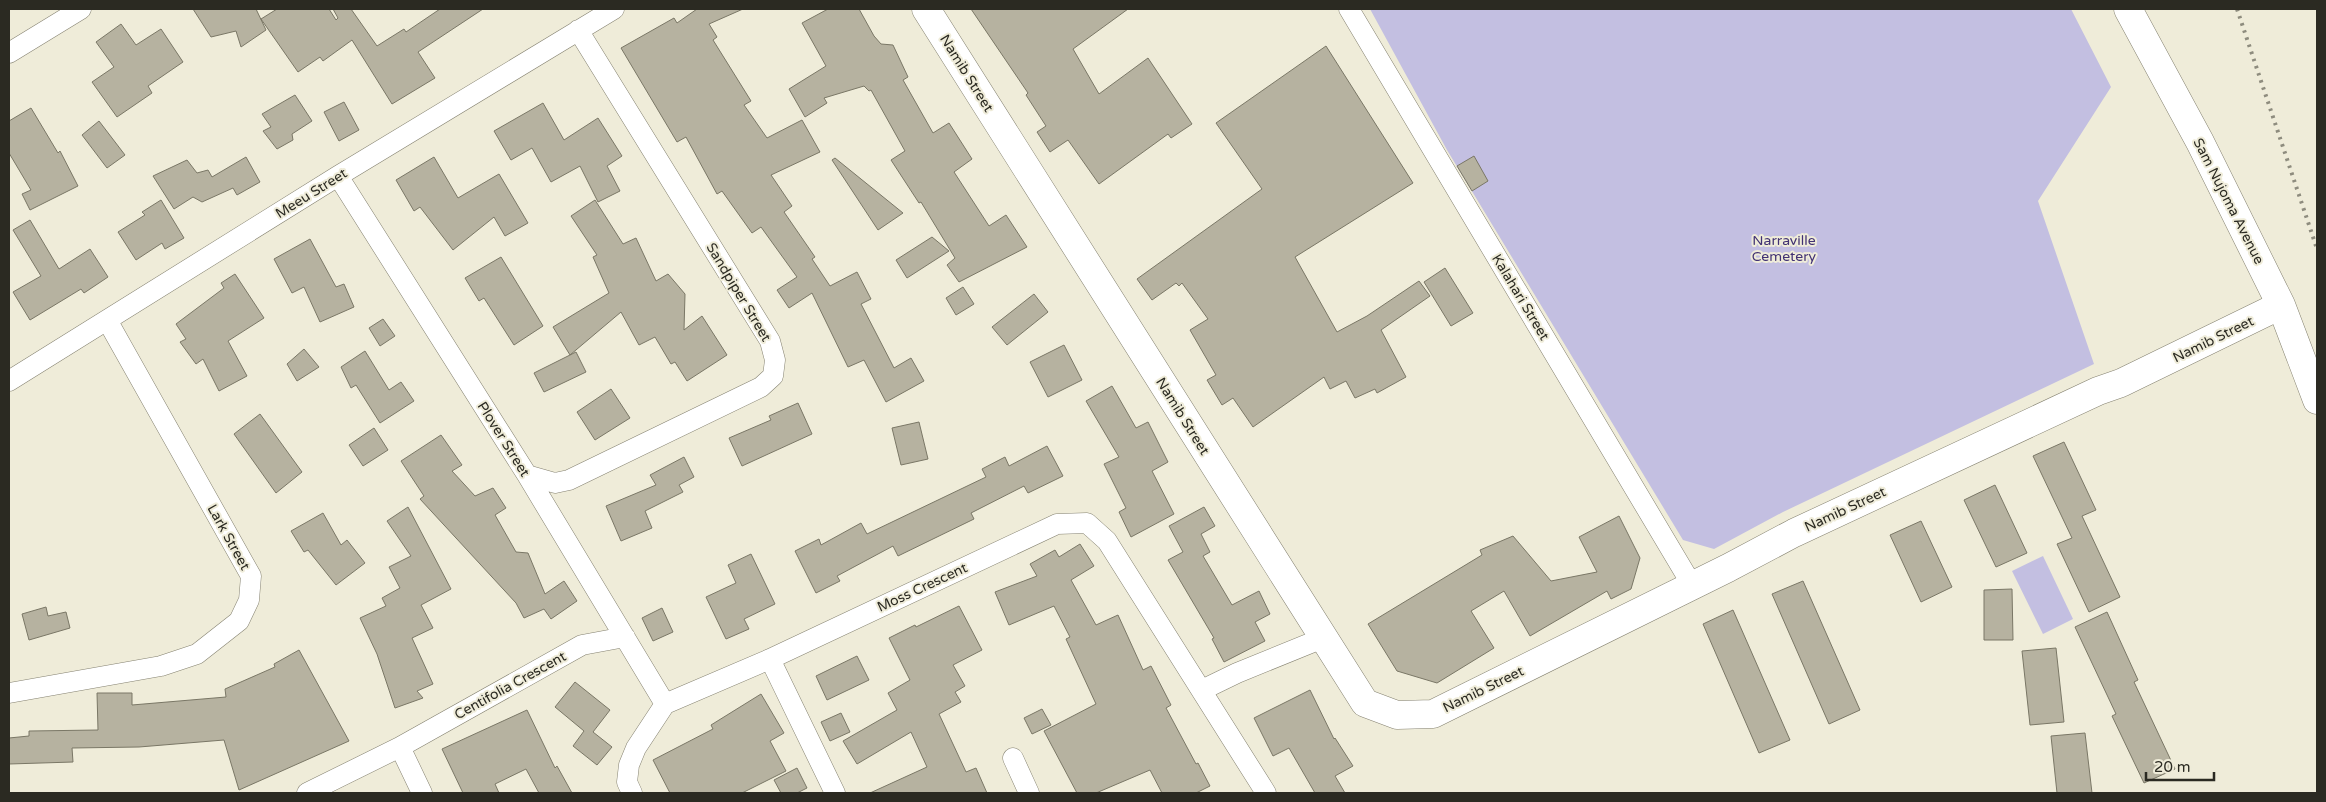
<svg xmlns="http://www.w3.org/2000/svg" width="2326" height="802" font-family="'Varela Round',sans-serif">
<rect width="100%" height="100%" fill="#efecd9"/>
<path fill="#c3bfe1" d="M1370,9H2071L2111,87L2038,201L2094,364L1783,512L1714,549L1683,540L1447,150Z
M2043,556L2073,619L2043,634L2012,571Z"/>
<path fill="#b6b2a0" stroke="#7a7766" d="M193,9H256L266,30L241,47L236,31L211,37Z
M277,9H329L336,20L338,18L333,9H351L377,46L404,29L406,32L440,9H483L418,52L435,78L392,104L352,40L323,61L320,57L298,72L261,19Z
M697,9H743L709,24L717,37L713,40L751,101L744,105L767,138L802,120L820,152L771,175L792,206L784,212L815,257L812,259L830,286L857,272L871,299L861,304L894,368L911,358L924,381L886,402L864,360L848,367L812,293L789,308L777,290L797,277L761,227L752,233L722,191L717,194L686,137L677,142L621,48L674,18L677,23Z
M828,9H859L874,36L881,44L893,45L908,77L903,80L933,133L949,123L972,159L954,172L989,226L1006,215L1027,247L959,282L947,265L955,258L921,202L919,203L891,160L905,151L871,90L869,91L864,86L824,98L827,103L805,117L789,89L826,66L802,23Z
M971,9H1128L1073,49L1099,94L1148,58L1192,124L1171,138L1168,134L1099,184L1068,140L1050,152L1037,132L1046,126L1026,95L1028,93Z
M121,24L136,45L161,29L183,62L148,86L152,93L117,117L92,82L114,67L96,42Z
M1326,46L1413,183L1295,257L1337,332L1367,316L1419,281L1430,296L1381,330L1406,377L1377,393L1375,389L1355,398L1346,381L1330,389L1324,377L1253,427L1233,398L1222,405L1207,380L1216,375L1190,330L1208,319L1182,283L1179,286L1176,283L1152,300L1137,279L1262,189L1216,123Z
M295,95L312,121L292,134L293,140L277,149L263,131L271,127L262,114Z
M344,102L359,130L339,141L324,112Z
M543,103L564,140L598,118L622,156L607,166L620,191L598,202L580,166L551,182L532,148L511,160L494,131Z
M31,108L58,153L60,151L78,186L30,210L22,194L31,190L9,153V121Z
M99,121L125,155L107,168L82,135Z
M1474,156L1488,181L1472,191L1457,166Z
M246,157L260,182L237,195L233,188L202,202L193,197L174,209L153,176L187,160L197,173L208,170L212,177Z
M434,157L458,198L499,174L528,223L505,236L494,217L453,250L420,207L414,211L396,180Z
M835,158L903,213L878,230L832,160Z
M161,200L184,238L165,249L162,243L136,260L118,232L145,215L142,212Z
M595,200L623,244L636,238L656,281L668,274L685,294L684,330L702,316L727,355L687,381L675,362L671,364L655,337L639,345L621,312L570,355L576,352L586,372L544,392L534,373L570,355L553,327L609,293L593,257L597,255L571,216Z
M30,220L59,269L90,249L108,277L84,293L81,289L30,320L13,292L41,276L13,230Z
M932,237L949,251L907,278L896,260Z
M310,239L336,287L344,284L354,307L320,322L304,287L292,293L274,259Z
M501,257L543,326L514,345L484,298L479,301L465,278Z
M1445,268L1473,313L1451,326L1424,282Z
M235,274L264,318L228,341L247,376L219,391L203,359L196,364L180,342L186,339L176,324L224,288L221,283Z
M963,287L974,304L956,315L946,298Z
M1034,294L1048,312L1007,345L992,327Z
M383,319L395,336L380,346L369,328Z
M1064,345L1082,380L1048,397L1030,362Z
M304,349L319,367L297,381L287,364Z
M365,351L389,390L401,382L414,401L380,423L356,385L351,388L341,367Z
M1112,386L1136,428L1148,422L1168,462L1152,471L1174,514L1131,537L1119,512L1126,508L1104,464L1119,457L1086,401Z
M611,389L630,418L595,440L577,412Z
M798,403L812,434L742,466L729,438L771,420L769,416Z
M260,414L302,472L276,493L234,434Z
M919,422L928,459L901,465L892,428Z
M374,428L388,450L363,466L349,445Z
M441,435L462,465L452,471L475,496L493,488L506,508L495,515L516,552L528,553L545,594L564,581L577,601L551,619L544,609L524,618L516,603L420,499L424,496L401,461Z
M2064,442L2096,510L2082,516L2120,597L2089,612L2057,544L2072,538L2033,456Z
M1047,446L1063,476L1028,493L1024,486L971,513L974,519L898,556L893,546L837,576L840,581L816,593L795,551L819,539L821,545L861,523L867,534L986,477L982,469L1005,457L1009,466Z
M684,457L694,477L679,485L683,492L645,511L652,528L621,541L606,506L656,485L650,475Z
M1995,485L2027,553L1996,567L1964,500Z
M408,507L451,589L421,605L433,628L412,638L433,684L417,691L423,698L395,708L377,654L360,618L386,606L382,598L400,588L389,567L411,556L387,521Z
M1204,507L1215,526L1201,534L1210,552L1203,556L1232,605L1259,591L1270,614L1255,622L1265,641L1224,662L1212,639L1214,638L1168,560L1183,552L1169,526Z
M323,513L341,545L347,540L365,563L336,585L308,550L304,552L291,531Z
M1619,516L1640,558L1631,589L1611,599L1607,591L1530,636L1504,591L1471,611L1494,648L1437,683L1397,671L1368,624L1482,555L1480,550L1513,536L1551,581L1597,572L1579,537Z
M1921,521L1952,587L1921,602L1890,535Z
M1080,544L1094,566L1071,580L1096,625L1118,615L1143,670L1151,666L1171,705L1166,708L1196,764L1198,763L1210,786L1196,793H1162L1150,770L1096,793H1077L1044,731L1096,704L1066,639L1070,637L1054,606L1009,625L995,592L1037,576L1030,564L1055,550L1059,557Z
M751,554L775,604L744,619L749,629L726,639L706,597L736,583L728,565Z
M1803,581L1860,710L1829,724L1772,594Z
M2012,589L2013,640H1984V590Z
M959,606L982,650L953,665L965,686L955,692L961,702L939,714L966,772L976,768L987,793H870L927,767L911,732L857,764L843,741L897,710L888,693L910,680L889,638L915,625L916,627Z
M46,607L48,616L66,612L70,628L29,640L22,614Z
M662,608L673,632L653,641L642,618Z
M1733,610L1790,740L1759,753L1703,624Z
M2107,612L2138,680L2134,682L2175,769L2144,783L2112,716L2116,714L2075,627Z
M2056,648L2064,722L2030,725L2022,651Z
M299,650L349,741L239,790L224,740L139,747L72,748L73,762L9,764V738L29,736V731L98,730L97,693H132V705L226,697L225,689L275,667L274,664Z
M857,656L869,680L827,700L816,676Z
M575,682L610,710L593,732L612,747L597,765L573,746L584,731L555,707Z
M1310,690L1334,739L1335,738L1353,766L1335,776L1345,793H1315L1289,748L1273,756L1254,718Z
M761,694L784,733L770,741L786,771L742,793H670L653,760L713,729L711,725Z
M1042,709L1051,725L1032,734L1024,718Z
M527,710L555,768L557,766L572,793H539L526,769L495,784L499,793H463L442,749Z
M841,713L850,732L830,741L821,722Z
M2085,733L2092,793H2057L2051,736Z
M797,768L807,788L797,793H781L774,780Z"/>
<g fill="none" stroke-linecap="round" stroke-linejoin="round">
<defs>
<path id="street" d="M1349,9L1692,585
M9,53L81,9
M338,176L527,475L665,704
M9,381L338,176L614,9
M527,475L555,483L569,480L761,387L773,376L775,360L770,341L578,30
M770,659L835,793
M1202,690L1237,673L1323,638
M9,693L161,666L197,654L239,621L249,600L251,576L107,320
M400,747L422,793
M1013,758L1029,793
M307,793L400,747L582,645L625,637
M632,793L627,782L629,765L636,748L665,704L770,659L1057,524L1087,523L1107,541L1266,793"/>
<path id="secondary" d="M926,9L1365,703L1397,715L1433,714L1728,568L1794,533L2098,391L2121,383L2281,305
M2128,9L2200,142L2281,305L2317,400"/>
</defs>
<use href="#street" stroke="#858271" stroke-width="21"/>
<use href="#secondary" stroke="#858271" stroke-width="29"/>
<use href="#street" stroke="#fff" stroke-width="20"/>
<use href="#secondary" stroke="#fff" stroke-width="28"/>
<path stroke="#8e8c7e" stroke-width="4" stroke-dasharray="2.5 5" stroke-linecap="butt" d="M2237,9L2317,249"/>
</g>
<g text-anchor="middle" stroke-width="4" stroke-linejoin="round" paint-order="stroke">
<g font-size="14" fill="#2b2a22" stroke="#efecd9">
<text transform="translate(967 73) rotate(58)" y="5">Namib Street</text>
<text transform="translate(311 193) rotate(-32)" y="5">Meeu Street</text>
<text transform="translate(2229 201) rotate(63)" y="5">Sam Nujoma Avenue</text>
<text transform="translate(739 292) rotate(59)" y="5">Sandpiper Street</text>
<text transform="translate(1521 297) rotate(59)" y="5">Kalahari Street</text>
<text transform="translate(2213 339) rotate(-26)" y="5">Namib Street</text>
<text transform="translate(1183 416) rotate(58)" y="5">Namib Street</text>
<text transform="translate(504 439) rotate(58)" y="5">Plover Street</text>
<text transform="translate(1845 509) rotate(-25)" y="5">Namib Street</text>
<text transform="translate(229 537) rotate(61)" y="5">Lark Street</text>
<text transform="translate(922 587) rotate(-25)" y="5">Moss Crescent</text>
<text transform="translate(510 685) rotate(-29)" y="5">Centifolia Crescent</text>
<text transform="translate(1483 689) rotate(-26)" y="5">Namib Street</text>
</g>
<g font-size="14" fill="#413173" stroke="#efecd9">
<text x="1784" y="245">Narraville<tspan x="1784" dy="16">Cemetery</tspan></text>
</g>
</g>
<rect width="2326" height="802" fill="none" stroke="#2b2a22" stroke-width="20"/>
<path d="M2146 772v8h68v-8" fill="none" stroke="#2b2a22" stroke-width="2.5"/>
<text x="2154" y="772" font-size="15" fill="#2b2a22" stroke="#efecd9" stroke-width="4" paint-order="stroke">20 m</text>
</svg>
